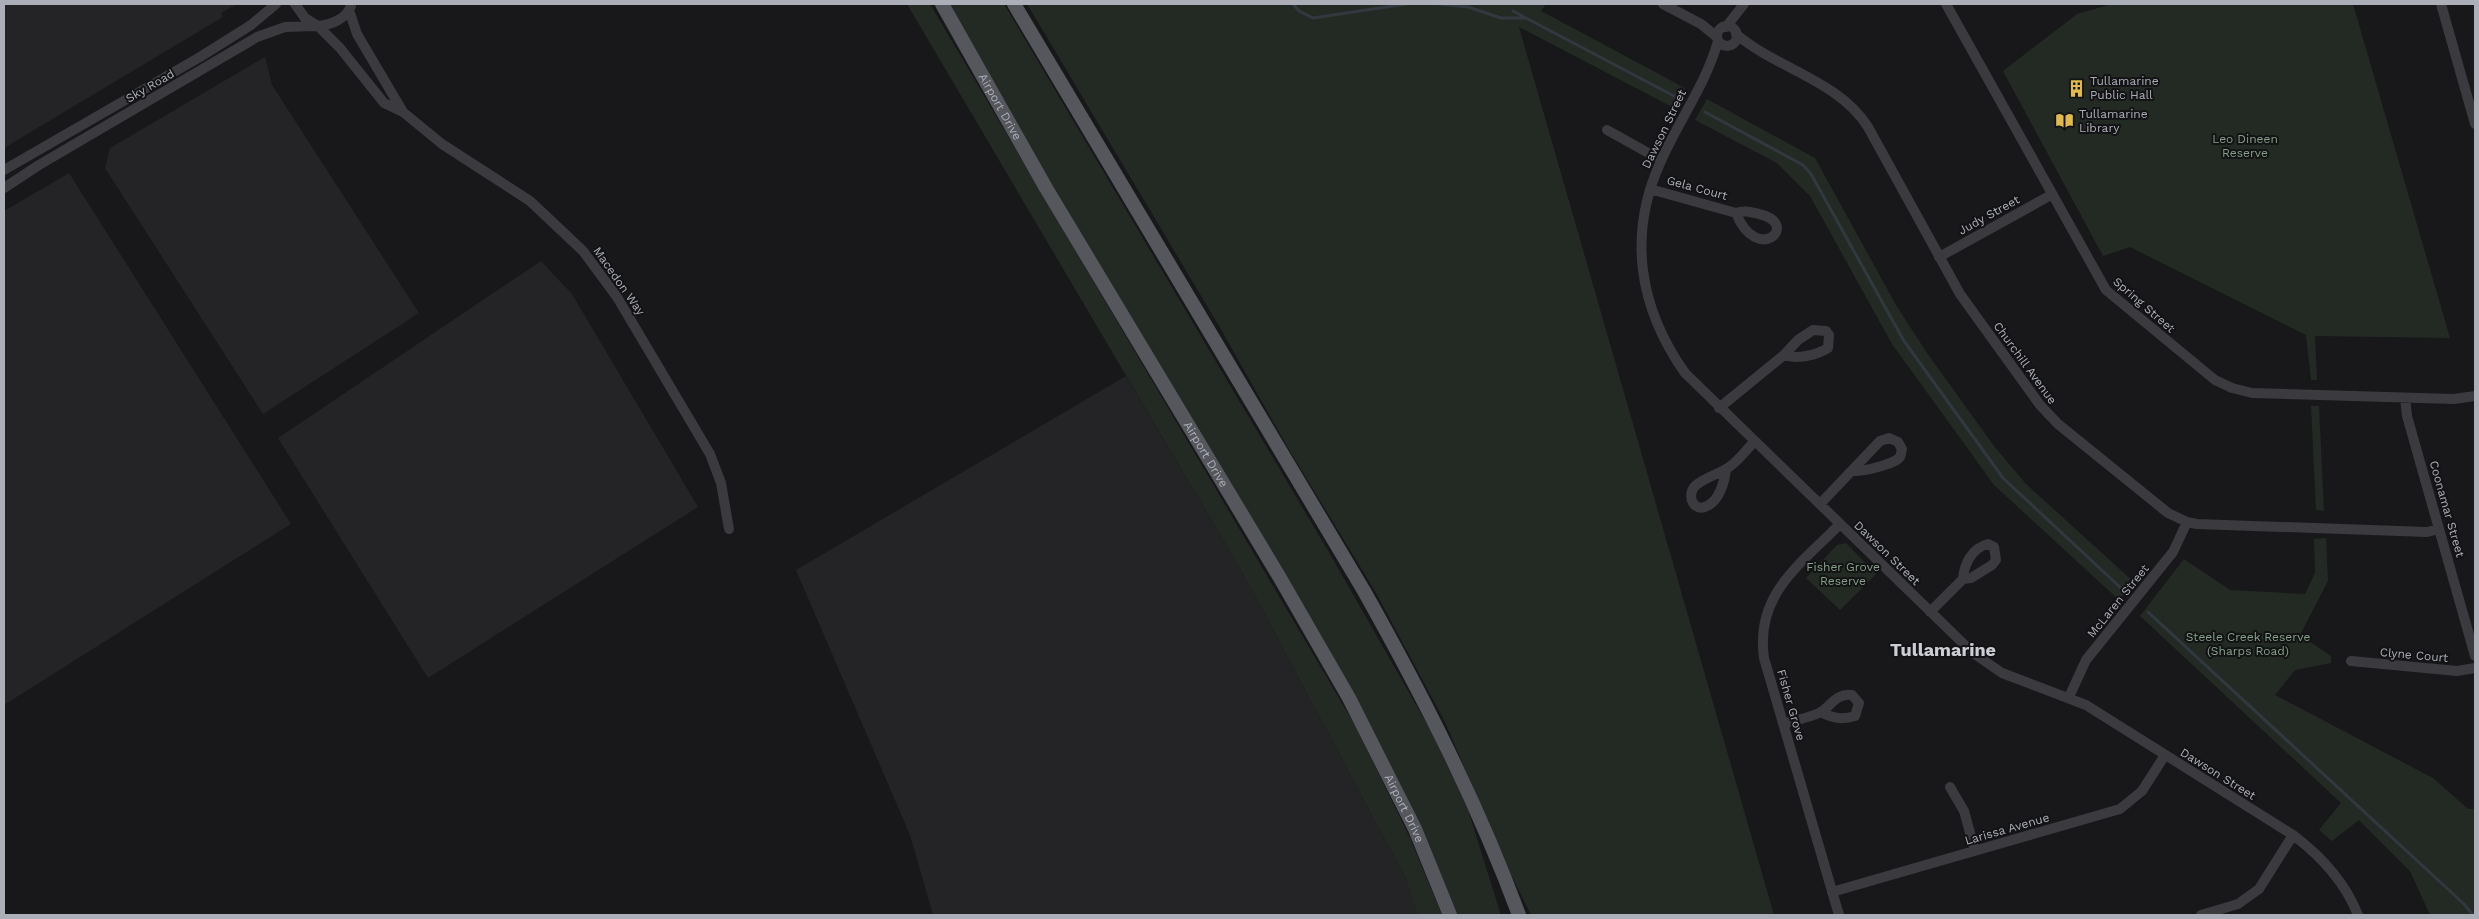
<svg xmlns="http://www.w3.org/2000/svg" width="2479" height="919" font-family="'Work Sans',sans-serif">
<rect width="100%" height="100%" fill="#18181a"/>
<path fill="#242427" d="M4,4H237L221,13L223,17L4,148Z
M265,57L272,85L419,313L263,414L105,168L110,148Z
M69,173L291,524L4,705V211Z
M541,261L572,294L698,507L428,678L278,438Z
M1126,376L1246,579L1406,879L1418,915H933L910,835L796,570Z"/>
<path fill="#232a24" d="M907,4H930L1356,727L1410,838L1442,915H1418L1406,879L1246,579Z
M944,4H1004L1330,554L1432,733L1468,810L1501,915H1454L1422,834Z
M1027,4H1546L1541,11L1685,88L1674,108L1519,27L1774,915H1531L1505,862L1445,722L1375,591L1291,453L1219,326Z
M2112,4H2353L2450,338L2315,336L2317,380H2311L2306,335L2130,247L2103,256L2003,71L2077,14Z
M1707,99L1815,158L1896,305L1927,353L1994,446L2026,484L2134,582L2119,600L1994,485L1892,344L1810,196L1777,163L1695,120Z
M2311,406H2319L2324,511L2316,510Z
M2326,538L2328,581L2300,635L2331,656V663L2295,670L2275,695L2433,778L2468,809H2475V915H2430L2410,871L2359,820L2332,841L2319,830L2341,803L2140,616L2184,559L2230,590L2305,594L2315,573L2314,539Z
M1846,543L1876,574L1840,610L1806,578L1837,545Z"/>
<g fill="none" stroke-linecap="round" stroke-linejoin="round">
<path stroke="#31383f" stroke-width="3" d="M1293,4L1299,11L1313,18L1406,4
M1440,4L1468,7L1501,18H1526L1676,97
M1513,11L1526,18
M1705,112L1803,165L1811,174L1904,341L2003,478L2122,589
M2148,612L2464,904L2473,915"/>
<path stroke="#3a3a3f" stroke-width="10" d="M295,4L305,18L318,26C331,25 346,19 351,6
M1663,4L1701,24L1717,37
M1946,4L2106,290L2215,380L2232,388L2252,393L2454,399L2475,396
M2441,4L2475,124
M349,10L357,34L403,112
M318,26L340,48L384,103L403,112L442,144L530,201L583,251L617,297L710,454L721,483L729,529
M1717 36a10 10 0 1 1 20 0a10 10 0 1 1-20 0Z
M1726,27L1744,4
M1736,34C1777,69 1838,80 1868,127L1960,294L2040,405L2058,424L2168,513L2187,522L2197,524L2427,532L2439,529
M1718,41C1706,84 1679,120 1661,161C1627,235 1639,308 1685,373L1973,653L2002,673L2086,705L2293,835C2321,856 2345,882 2358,915
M1607,130L1661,160
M4,170L200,57L251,25L276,4
M4,188L39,165L257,37L285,27L316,26
M1650,189L1736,213C1745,210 1750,212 1759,214C1802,224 1757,266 1736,213
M1939,257L2051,195
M2405,398L2407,416L2475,656
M1719,408L1784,355L1798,340L1813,330L1826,331L1829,335L1828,348C1817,355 1796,360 1784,355
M1726,469C1725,481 1719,501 1707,506C1694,513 1686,496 1695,486C1704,478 1716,475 1726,469C1736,464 1746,450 1754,442
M1820,504L1880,441L1889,438L1898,442L1902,449C1901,452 1901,455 1900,457C1895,464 1862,472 1853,471
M1930,612L1963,579L1971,578L1992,565L1996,560L1994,547L1988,544C1972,548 1964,564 1963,579
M2351,661L2457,671L2475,668
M2069,697L2086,660L2173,552L2187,522
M1784,724C1795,720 1808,718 1819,713C1830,708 1835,693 1852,695L1859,703L1855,716C1843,720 1831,718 1821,712
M1950,787L1964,811L1975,851
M1832,892L2120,809L2142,791L2165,755
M1839,915L1764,658C1755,594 1800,565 1840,524
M2201,915L2238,904L2259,889L2293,835"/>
<g stroke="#56575d" stroke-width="14">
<path id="s1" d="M942,4L1046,188L1280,578L1349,698L1415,829L1450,915"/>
<path d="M1014,4L1364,591C1423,696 1477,802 1519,915"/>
</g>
</g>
<defs>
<symbol id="building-bare" viewBox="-9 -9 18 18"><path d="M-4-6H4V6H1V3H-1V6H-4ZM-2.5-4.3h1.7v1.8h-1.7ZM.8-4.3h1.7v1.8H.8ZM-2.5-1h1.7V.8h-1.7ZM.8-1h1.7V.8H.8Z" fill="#e0ba4a" stroke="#131315" stroke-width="2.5" paint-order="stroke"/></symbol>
<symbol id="library-bare" viewBox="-9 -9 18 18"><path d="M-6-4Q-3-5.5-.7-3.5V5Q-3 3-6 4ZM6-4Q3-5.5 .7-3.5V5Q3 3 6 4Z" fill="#e0ba4a" stroke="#131315" stroke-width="2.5" paint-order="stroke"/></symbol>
</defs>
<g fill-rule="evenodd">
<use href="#building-bare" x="2064" y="76" width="25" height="25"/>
<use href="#library-bare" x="2052" y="108" width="25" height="25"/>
</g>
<g text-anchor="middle" stroke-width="4" stroke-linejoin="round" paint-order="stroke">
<g font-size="12" fill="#acafb8" stroke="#131315" text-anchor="start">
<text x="2090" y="85">Tullamarine<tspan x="2090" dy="14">Public Hall</tspan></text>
<text x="2079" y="118">Tullamarine<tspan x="2079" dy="14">Library</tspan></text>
</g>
<g font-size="12" fill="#acafb8" stroke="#131315">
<text transform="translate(150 86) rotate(-30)" y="4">Sky Road</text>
<text dy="4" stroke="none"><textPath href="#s1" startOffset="118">Airport Drive</textPath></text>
<text transform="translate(1664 129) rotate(-64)" y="4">Dawson Street</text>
<text transform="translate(1697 188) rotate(15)" y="4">Gela Court</text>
<text transform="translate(1989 215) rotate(-29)" y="4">Judy Street</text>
<text transform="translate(619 281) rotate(55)" y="4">Macedon Way</text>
<text transform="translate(2144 305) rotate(41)" y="4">Spring Street</text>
<text transform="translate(2025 363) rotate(54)" y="4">Churchill Avenue</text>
<text dy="4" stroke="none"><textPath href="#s1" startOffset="522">Airport Drive</textPath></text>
<text transform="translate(2447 509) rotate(74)" y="4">Coonamar Street</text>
<text transform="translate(1887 553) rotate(44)" y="4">Dawson Street</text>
<text transform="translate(2118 601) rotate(-51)" y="4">McLaren Street</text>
<text transform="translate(2414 655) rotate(5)" y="4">Clyne Court</text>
<text transform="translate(1791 705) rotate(74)" y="4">Fisher Grove</text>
<text transform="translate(2218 774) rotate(32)" y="4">Dawson Street</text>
<text dy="4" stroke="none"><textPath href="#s1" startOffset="928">Airport Drive</textPath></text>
<text transform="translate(2007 829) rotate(-16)" y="4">Larissa Avenue</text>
</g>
<g font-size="12" fill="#85a189" stroke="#131315">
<text x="2245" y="143">Leo Dineen<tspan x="2245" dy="14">Reserve</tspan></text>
<text x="1843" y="571">Fisher Grove<tspan x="1843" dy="14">Reserve</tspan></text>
<text x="2248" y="641">Steele Creek Reserve<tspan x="2248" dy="14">(Sharps Road)</tspan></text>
</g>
<g font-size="18" font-weight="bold" fill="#ccced5" stroke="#131315">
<text x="1943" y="656">Tullamarine</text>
</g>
</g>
<rect width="2479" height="919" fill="none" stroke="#acafb8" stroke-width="10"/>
</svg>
